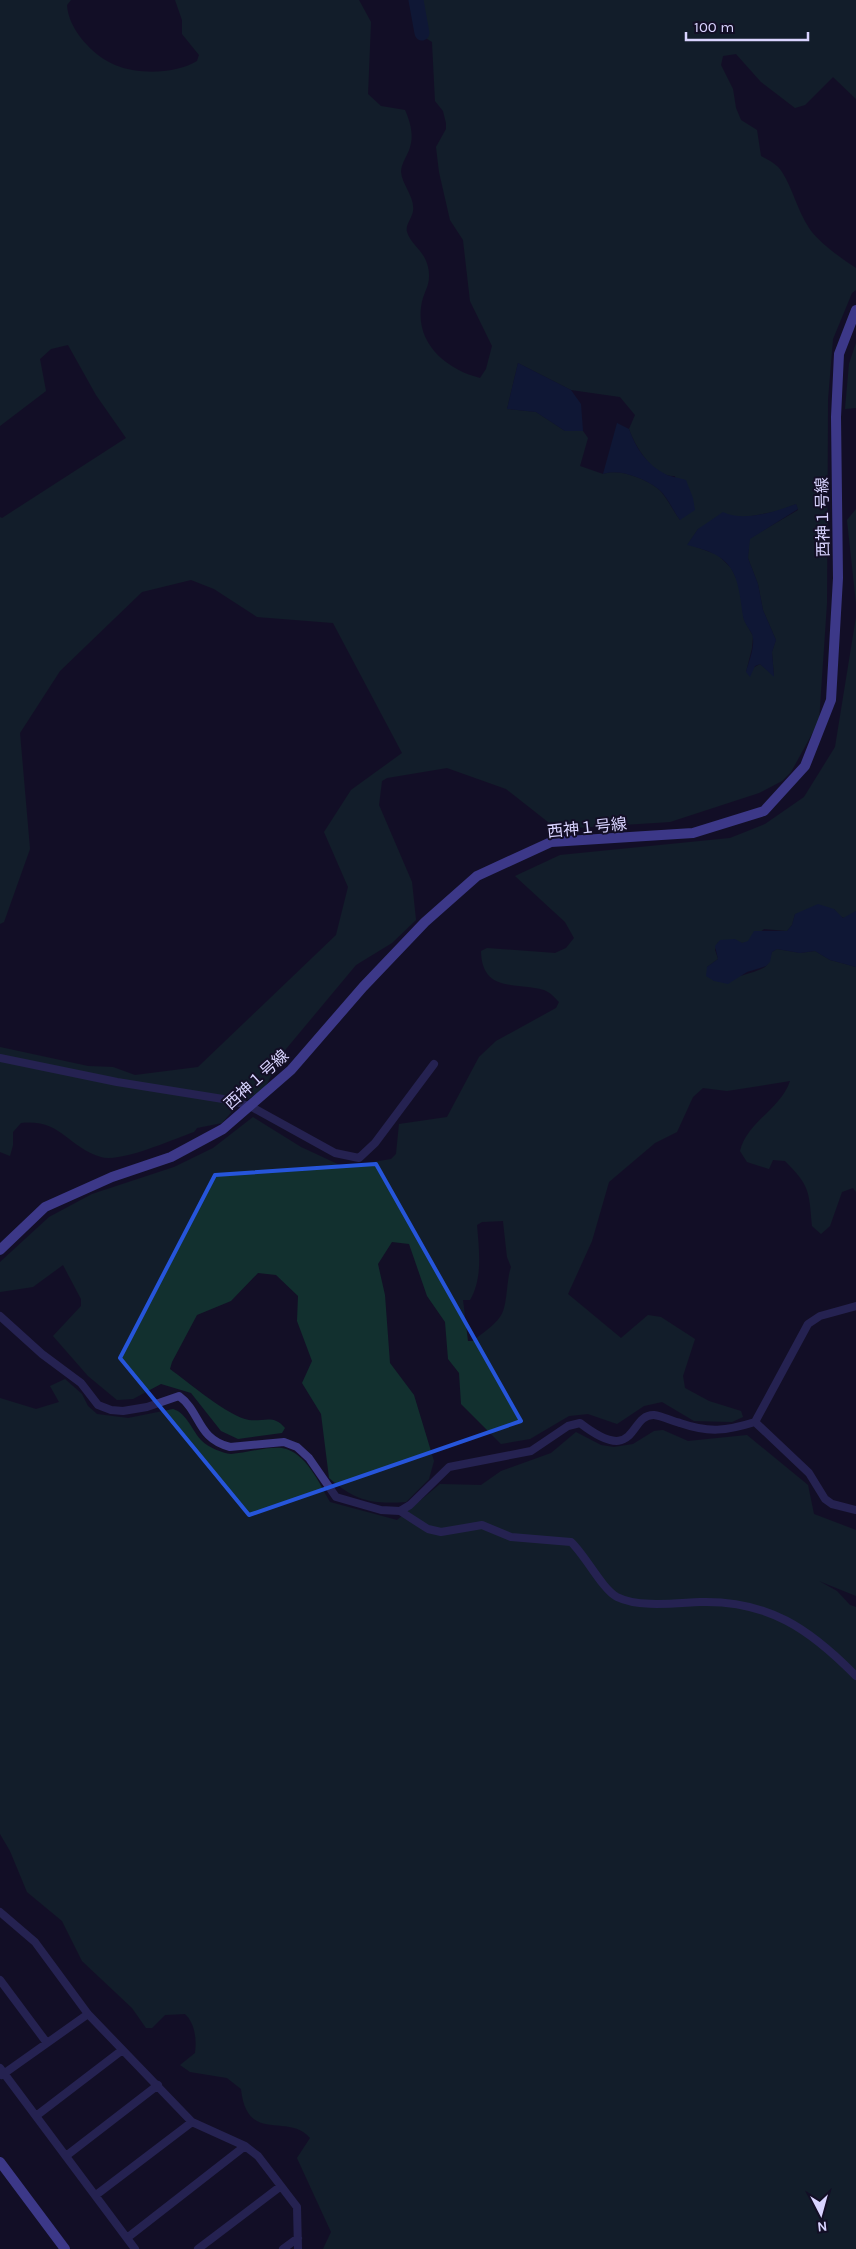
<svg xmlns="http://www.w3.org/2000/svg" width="856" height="2249" font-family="Karla,'Noto Sans JP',sans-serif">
<rect width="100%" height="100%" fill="#130f26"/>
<path fill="#12302f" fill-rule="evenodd" d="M0,0H71L67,5C68,29 93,56 115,65C138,75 176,74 197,61L199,55L182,34V20L175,0H359L371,22L368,94L381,106L405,110C410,121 414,135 410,147C408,155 401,163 401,172C402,185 415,197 413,211C412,218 405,225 407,232C411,245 424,250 428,267C432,286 423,290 421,307C416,344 447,370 480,378L486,369L492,346L470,301L463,240L450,220L439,172L436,147L446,129V123L443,111L435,101L432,42L418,33L412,0H856V99L833,77L805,105L795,108L761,82L736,54L723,56L721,65L733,89L736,108L741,120L757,130L761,156C768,160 777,164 782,172C793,189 797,210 809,228C818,242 842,259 856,268V290L852,293L833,339L828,399L827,603L819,721L791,772L782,781L759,793L670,822L559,829L548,822L506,789L447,768L387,778L382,781L379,805L412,882L416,920L392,943L356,965L281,1055L265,1088L235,1108L222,1123L197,1128L194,1132C173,1139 121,1163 101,1157C67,1147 62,1119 21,1123L13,1132V1145L10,1156L0,1152V1047L88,1066L113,1067L135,1075L198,1067L336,935L348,887L324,832L351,790L402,753L333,623L257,617L214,589L191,580L142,592L60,671L20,733L30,849L4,922L0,924V517L2,518L126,438L96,395L68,345L51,349L40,359L46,391L0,426ZM518,363L571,390L620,397L635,415L629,429C635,446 653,477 675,476L680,520C673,511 666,495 657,488C644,478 618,468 603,474L580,466L588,438L583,431H565L536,412L507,409ZM796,504L798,510L749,539L748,558L758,584L763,610L776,640L772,652L774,676L760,664L746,672L752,648L753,636L744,620L739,584L731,568L718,555L688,544L698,529L734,517H746L778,511Z
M856,343V408L845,409L849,364Z
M856,509V604L847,520Z
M856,617V911L846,919L840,916L834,909L795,914L792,925L787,931L764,929L746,943L718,942L715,950L718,959L707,967L714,981C721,982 760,971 765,967C770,963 770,957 772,952L777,949L800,953L815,951L830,960L856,967V1192L853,1188L842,1192L830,1226L821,1234L812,1226C809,1191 810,1186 785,1161L773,1160L769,1169L747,1162L740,1151C747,1122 781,1109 790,1081L727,1091L703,1088L693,1097L677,1132L655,1143L609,1182L592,1241L568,1294L621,1338L648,1315L661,1317L695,1339L683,1376L685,1388L709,1401L741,1411L743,1417L732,1422L694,1421L662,1402L644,1406L617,1424L588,1414L569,1416L530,1439L501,1444L461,1404L459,1373L448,1359L445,1322L427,1296L409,1244L392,1242L378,1264L385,1295L390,1363L414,1395L434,1461L429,1479L406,1502C370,1504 356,1501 329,1478L321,1414L302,1383L312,1361L297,1321L298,1296L276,1275L258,1273L231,1301L197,1315L172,1362L170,1369C188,1382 229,1417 249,1420C263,1422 274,1414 285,1428L282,1433L238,1439L221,1431L191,1393L161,1384L133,1399L117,1400L88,1376L53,1336L81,1306V1299L63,1265L33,1287L0,1292V1262L49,1217L92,1194L174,1167L213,1148L253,1117L301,1147L344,1167L391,1159L396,1154L399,1124L447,1117L479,1057L496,1041L556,1008L559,1002C555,998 550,992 544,990C516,982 482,993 481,951L487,948L555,953L566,948L574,938L565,922L515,876L560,855L730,838L765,824L804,797L835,747ZM503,1221L507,1257L511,1267C506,1281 508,1307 500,1317C494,1326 481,1334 473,1341H468L463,1300H470C483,1278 479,1250 477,1225L482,1222Z
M65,1379L82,1394L88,1406L97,1414L128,1418L173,1409C187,1413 192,1431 202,1441C208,1447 222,1453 231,1454C245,1453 269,1446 282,1448C306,1452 319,1483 330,1502L397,1520L440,1484L481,1485L501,1471L551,1453L576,1432L601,1445L614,1447L633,1444L654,1431L663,1430L688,1441L747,1435L808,1485L814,1514L856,1530V1596L819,1581L837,1591L850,1605L856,1607V2249H323L331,2232L297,2158L310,2138C288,2112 247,2145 241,2089L227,2078L190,2072L180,2065L195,2053C197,2040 195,2023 185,2014L165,2015L152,2028H146L132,2008L82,1961L62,1921L27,1892L10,1851L0,1834V1398L36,1409L59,1402L50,1386Z"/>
<path fill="#0c2248" d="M518,363L571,390L581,404L583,431H565L536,412L507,409Z
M617,423L629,429C636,449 647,465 667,475C672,477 680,478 686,480L693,498L695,510L680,520C673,511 667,495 657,488C644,478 618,468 603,474Z
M796,504L798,509L750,539L748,558L758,584L763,610L776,640L772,652L774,677L760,664L755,666L750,677L746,672C749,661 756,645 752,634C749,628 744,623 743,616C737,572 735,556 687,545L698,529L723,512C744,522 774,512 796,504Z
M818,904L834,909L843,918L856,911V967L830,960L815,951L800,953L777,949L772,952L770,962L766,966L747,972L728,984L714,981L706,976L707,967L718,959L715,946L720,940L735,939L742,943L748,941L754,931H787L792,925L795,914Z"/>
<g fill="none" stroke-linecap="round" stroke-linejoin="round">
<path stroke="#0c2248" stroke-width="15" d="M416,0L422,33"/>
<path stroke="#3d3a85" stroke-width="8" d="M0,1058L117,1082L223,1099L250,1106L335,1153L359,1158L375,1143L434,1064
M0,1316L42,1354L81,1383L98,1405L111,1410L123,1411L147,1407L179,1396C201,1412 197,1439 230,1447L284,1442L297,1447L309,1458L336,1497L381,1510L400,1511L410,1505L449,1467L531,1451L568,1426L580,1423C638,1468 628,1414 654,1415C662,1416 672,1421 680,1423C709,1433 726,1431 755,1422L808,1324L820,1316L856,1306
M755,1422L809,1473L825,1499L832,1504L856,1510
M400,1511L428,1529L441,1532L482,1525L511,1537L571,1542C586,1556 602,1589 617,1597C639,1608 676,1603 700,1602C768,1600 810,1629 856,1676
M0,1912L35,1942L88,2014L192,2122L245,2146L258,2156L297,2207L298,2249
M0,1980L47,2043
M0,2068L135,2249
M2,2075L88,2014
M36,2116L121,2051
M66,2156L158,2085
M96,2195L192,2122
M127,2238L245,2146
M198,2249L281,2186
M283,2249L298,2238"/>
<path stroke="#6f6bff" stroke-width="10" d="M0,1250L45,1207L112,1177L171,1157L223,1129L291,1070L363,987L425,922L477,876L551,842L693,833L764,811L805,766L831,700L838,578L836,417L839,354L856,310
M0,2162L65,2249"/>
</g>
<path d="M0 0H856V2249H0ZM376,1164L521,1421L249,1515L120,1358L215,1175Z" fill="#130f26" fill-opacity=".55" fill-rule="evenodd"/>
<path fill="none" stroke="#2655da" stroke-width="4" stroke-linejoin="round" d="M376,1164L521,1421L249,1515L120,1358L215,1175Z"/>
<g text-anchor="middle" stroke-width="4" stroke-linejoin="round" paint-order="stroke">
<g font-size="16" fill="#d9d4ff" stroke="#130f26">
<text transform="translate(822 517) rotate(-91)" y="6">西神１号線</text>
<text transform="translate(587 827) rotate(-6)" y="6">西神１号線</text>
<text transform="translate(256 1079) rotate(-42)" y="6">西神１号線</text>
</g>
</g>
<g transform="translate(821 2214) rotate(174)" stroke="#130f26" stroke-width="4" paint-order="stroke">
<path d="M0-4L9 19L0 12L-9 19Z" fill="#d9d4ff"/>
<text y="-8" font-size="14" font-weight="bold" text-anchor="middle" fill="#d9d4ff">N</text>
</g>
<path d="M686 32v8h122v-8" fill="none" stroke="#d9d4ff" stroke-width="2.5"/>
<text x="694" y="32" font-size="15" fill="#d9d4ff" stroke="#130f26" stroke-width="4" paint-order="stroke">100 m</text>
</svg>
